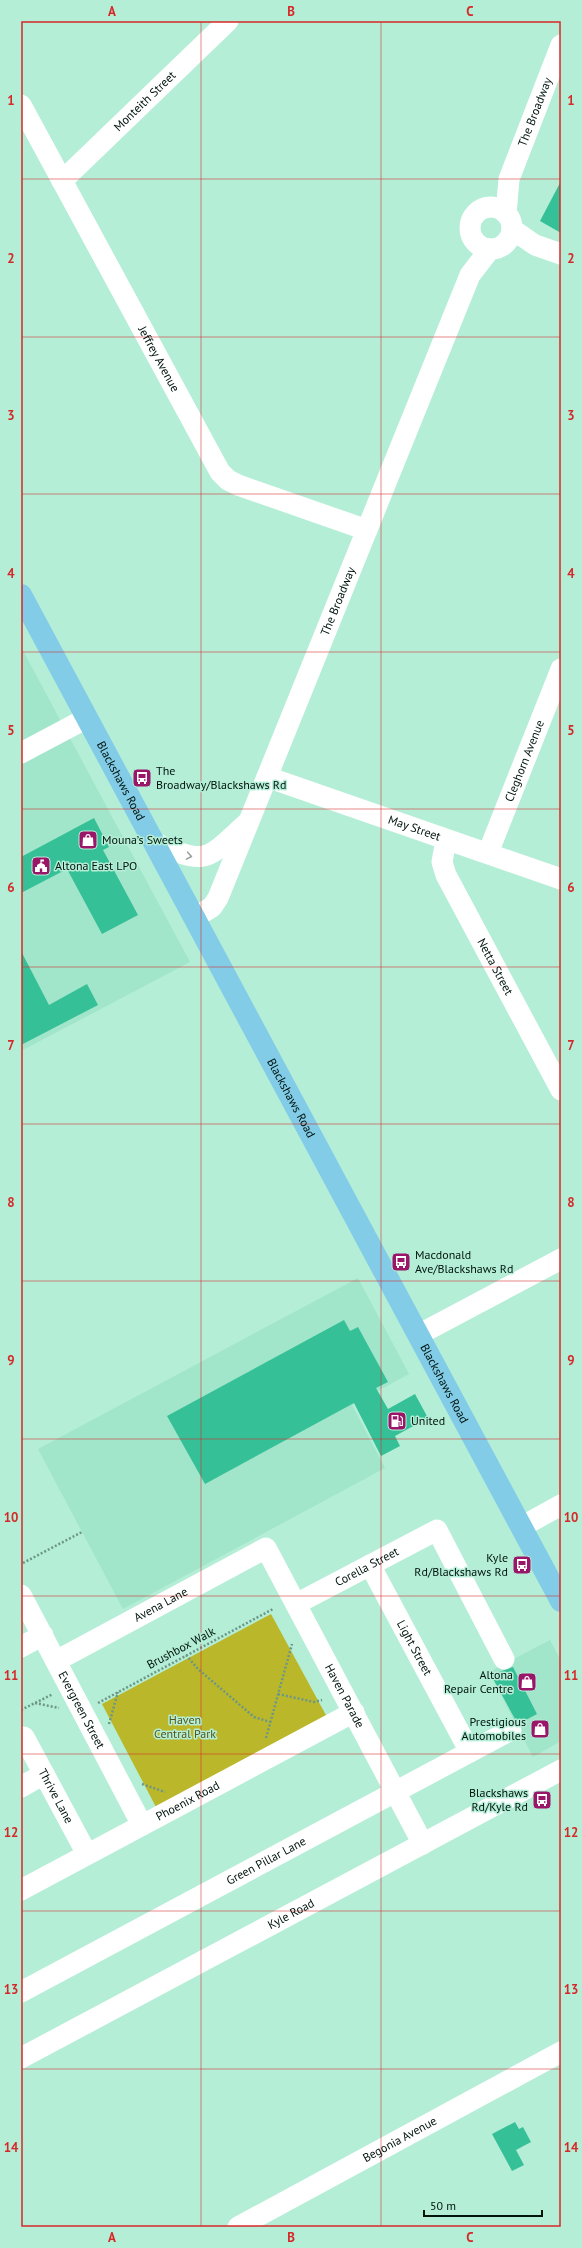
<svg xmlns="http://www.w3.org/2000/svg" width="582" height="2248" font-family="'PT Sans',sans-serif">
<rect width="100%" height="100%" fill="#b4eed7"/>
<path fill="#a1e5ca" d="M21,647L190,962L21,1051Z
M358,1278L409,1374L352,1405L385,1468L123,1609L38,1449Z
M550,1640L561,1661V1741L533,1757L489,1672Z"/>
<path fill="#bab82a" d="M271,1614L327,1717L157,1809L102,1704Z"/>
<path fill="#36c097" d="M561,181V233L540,221Z
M94,818L109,847L103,850L138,915L102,934L67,869L21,893V857Z
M21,951L49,1005L87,984L98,1005L21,1045Z
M344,1320L350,1331L358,1327L388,1382L376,1388L388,1409L415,1394L428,1418L395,1436L400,1446L381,1456L354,1403L205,1484L167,1416Z
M513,1667L537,1714L520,1723L515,1719L491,1675Z
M515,2122L519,2129L523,2127L531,2142L516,2150L524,2165L512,2171L492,2134Z"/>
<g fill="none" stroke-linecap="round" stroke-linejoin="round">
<path stroke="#6c9686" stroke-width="2.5" stroke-dasharray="2 2" stroke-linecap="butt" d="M23,1563L82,1532
M186,1655L198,1669L254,1717L270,1722
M278,1694L314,1702L322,1700
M35,1703L59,1708
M98,1703L273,1609
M21,1710L53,1694
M109,1724L118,1692
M266,1738L292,1644
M142,1784L165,1792"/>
<g stroke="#fff" stroke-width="21">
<path id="s1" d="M21,105L220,472L228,480L238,485L367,530"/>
<path id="s2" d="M62,181L228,21"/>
<circle cx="491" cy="228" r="21"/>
<path id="s3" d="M506,214L509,179L561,45"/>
<path d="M512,229L535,245L561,254"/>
<path d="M21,753L87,718"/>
<path id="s4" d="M267,777L561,879"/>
<path id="s5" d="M446,840L442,862L446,875L561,1090"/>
<path d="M153,842C208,866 205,861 247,823"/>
<path id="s6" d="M488,853L561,669"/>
<path id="s7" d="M194,918L212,907L218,898L470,275L490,249"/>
<path d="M418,1335L561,1259"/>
<path d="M521,1527L561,1505"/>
<path id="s8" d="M370,1565L470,1752"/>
<path id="s9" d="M21,1595L142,1825"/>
<path id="s10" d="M296,1604L437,1530L504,1659"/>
<path d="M21,1647L43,1635"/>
<path id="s11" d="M56,1661L266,1548L423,1844"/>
<path id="s12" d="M24,1737L87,1854"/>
<path d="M21,1787L44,1774"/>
<path id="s13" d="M21,1890L354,1712"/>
<path id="s14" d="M21,1992L511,1730"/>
<path id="s15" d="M21,2058L561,1770"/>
<path id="s16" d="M238,2227L561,2052"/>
</g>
<path stroke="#83cce8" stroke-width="22" id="s17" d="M21,595L561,1601"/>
</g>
<defs><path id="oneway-chevron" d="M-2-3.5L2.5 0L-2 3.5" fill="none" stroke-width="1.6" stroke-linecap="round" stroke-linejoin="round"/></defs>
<use stroke="#99a19e" href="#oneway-chevron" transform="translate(189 856) rotate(10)"/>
<path fill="none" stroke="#d62828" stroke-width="1" stroke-opacity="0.55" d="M201,21V2227M381,21V2227M21,179H561M21,337H561M21,494H561M21,652H561M21,809H561M21,967H561M21,1124H561M21,1281H561M21,1439H561M21,1596H561M21,1754H561M21,1911H561M21,2069H561"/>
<defs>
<symbol id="bus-square" viewBox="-11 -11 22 22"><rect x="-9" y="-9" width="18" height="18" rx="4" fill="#9a1669" stroke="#b4eed7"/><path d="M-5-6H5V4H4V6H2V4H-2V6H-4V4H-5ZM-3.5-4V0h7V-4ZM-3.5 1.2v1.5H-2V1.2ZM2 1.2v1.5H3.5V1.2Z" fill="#fff"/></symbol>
<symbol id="shop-square" viewBox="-11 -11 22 22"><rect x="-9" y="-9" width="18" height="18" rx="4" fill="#9a1669" stroke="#b4eed7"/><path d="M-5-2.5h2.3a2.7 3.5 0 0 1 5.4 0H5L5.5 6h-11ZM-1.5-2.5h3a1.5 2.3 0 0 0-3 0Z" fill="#fff"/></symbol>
<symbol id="civic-square" viewBox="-11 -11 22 22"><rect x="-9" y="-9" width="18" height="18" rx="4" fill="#9a1669" stroke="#b4eed7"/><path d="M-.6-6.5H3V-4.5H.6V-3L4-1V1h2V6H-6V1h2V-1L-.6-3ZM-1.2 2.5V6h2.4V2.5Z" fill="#fff"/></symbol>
<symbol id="fuel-square" viewBox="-11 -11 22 22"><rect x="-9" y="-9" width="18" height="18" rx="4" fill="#9a1669" stroke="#b4eed7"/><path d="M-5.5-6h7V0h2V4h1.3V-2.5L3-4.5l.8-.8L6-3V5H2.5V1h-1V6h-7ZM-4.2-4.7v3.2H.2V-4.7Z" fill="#fff"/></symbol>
</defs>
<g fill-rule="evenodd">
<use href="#bus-square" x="131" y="767" width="22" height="22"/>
<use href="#shop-square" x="77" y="829" width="22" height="22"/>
<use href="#civic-square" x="30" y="855" width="22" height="22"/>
<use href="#bus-square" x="390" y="1251" width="22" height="22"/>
<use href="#fuel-square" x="386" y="1410" width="22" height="22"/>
<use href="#bus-square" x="511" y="1554" width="22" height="22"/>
<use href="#shop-square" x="516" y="1671" width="22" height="22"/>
<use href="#shop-square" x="529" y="1718" width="22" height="22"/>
<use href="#bus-square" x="531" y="1789" width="22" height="22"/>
</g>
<g text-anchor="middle" stroke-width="3" stroke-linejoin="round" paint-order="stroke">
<g font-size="12" fill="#00140d" stroke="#b4eed7">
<text dy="4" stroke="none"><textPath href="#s2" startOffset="115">Monteith Street</textPath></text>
<text dy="4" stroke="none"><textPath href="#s3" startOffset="107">The Broadway</textPath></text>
<text dy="4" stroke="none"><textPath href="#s1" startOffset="289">Jeffrey Avenue</textPath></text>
<text dy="4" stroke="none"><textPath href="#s7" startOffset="352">The Broadway</textPath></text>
<text dy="4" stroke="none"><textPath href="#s6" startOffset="99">Cleghorn Avenue</textPath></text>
<text dy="4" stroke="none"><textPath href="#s17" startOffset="211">Blackshaws Road</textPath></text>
<text dy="4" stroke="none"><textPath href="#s4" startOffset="156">May Street</textPath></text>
<text dy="4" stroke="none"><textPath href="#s5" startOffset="140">Netta Street</textPath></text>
<text dy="4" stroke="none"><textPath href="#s17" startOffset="571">Blackshaws Road</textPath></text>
<text dy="4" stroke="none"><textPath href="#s17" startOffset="895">Blackshaws Road</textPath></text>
<text dy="4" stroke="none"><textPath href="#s10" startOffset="80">Corella Street</textPath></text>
<text dy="4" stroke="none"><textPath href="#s11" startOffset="119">Avena Lane</textPath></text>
<text transform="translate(181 1648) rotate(-28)" y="4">Brushbox Walk</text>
<text dy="4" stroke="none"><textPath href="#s8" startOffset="94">Light Street</textPath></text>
<text dy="4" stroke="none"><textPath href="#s11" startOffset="406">Haven Parade</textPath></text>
<text dy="4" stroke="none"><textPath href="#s9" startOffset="130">Evergreen Street</textPath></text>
<text dy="4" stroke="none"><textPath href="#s12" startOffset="67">Thrive Lane</textPath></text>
<text dy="4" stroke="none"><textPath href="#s13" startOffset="189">Phoenix Road</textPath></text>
<text dy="4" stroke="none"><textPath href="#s14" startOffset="278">Green Pillar Lane</textPath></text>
<text dy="4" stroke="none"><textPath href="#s15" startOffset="306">Kyle Road</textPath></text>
<text dy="4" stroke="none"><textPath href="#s16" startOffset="184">Begonia Avenue</textPath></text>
</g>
<g font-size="12" fill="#00140d" stroke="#b4eed7" text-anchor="start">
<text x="156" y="775">The<tspan x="156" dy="14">Broadway/Blackshaws Rd</tspan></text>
<text x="102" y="844">Mouna’s Sweets</text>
<text x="55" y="870">Altona East LPO</text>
<text x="415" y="1259">Macdonald<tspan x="415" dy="14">Ave/Blackshaws Rd</tspan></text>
<text x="411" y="1425">United</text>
<text x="508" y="1562" text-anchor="end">Kyle<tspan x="508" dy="14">Rd/Blackshaws Rd</tspan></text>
<text x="513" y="1679" text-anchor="end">Altona<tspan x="513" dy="14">Repair Centre</tspan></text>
<text x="526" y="1726" text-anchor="end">Prestigious<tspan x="526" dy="14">Automobiles</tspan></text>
<text x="528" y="1797" text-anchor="end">Blackshaws<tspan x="528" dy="14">Rd/Kyle Rd</tspan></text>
</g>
<g font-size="12" fill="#56551c" stroke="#b4eed7">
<text x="185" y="1724">Haven<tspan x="185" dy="14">Central Park</tspan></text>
</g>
</g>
<rect width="582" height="2248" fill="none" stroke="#b4eed7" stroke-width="44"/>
<path d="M424 2210v6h118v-6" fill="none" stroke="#00140d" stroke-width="2"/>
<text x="430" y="2210" font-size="12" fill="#00140d" stroke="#b4eed7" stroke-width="3" paint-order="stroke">50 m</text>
<rect x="22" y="22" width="538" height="2204" fill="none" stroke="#d62828" stroke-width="1.5"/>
<g font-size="13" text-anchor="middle" font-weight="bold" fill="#d62828">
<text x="112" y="16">A</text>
<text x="291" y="16">B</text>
<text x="470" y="16">C</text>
<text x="11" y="105">1</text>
<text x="571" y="105">1</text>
<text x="11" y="263">2</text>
<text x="571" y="263">2</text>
<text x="11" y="420">3</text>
<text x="571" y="420">3</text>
<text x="11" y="578">4</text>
<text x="571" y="578">4</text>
<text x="11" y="735">5</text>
<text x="571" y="735">5</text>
<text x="11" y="892">6</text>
<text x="571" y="892">6</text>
<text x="11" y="1050">7</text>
<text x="571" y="1050">7</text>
<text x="11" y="1207">8</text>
<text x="571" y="1207">8</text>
<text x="11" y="1365">9</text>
<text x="571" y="1365">9</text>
<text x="11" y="1522">10</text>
<text x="571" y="1522">10</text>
<text x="11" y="1680">11</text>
<text x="571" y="1680">11</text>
<text x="11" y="1837">12</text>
<text x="571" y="1837">12</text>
<text x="11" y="1994">13</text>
<text x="571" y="1994">13</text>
<text x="11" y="2152">14</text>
<text x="571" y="2152">14</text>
<text x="112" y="2242">A</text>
<text x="291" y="2242">B</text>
<text x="470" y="2242">C</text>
</g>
</svg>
